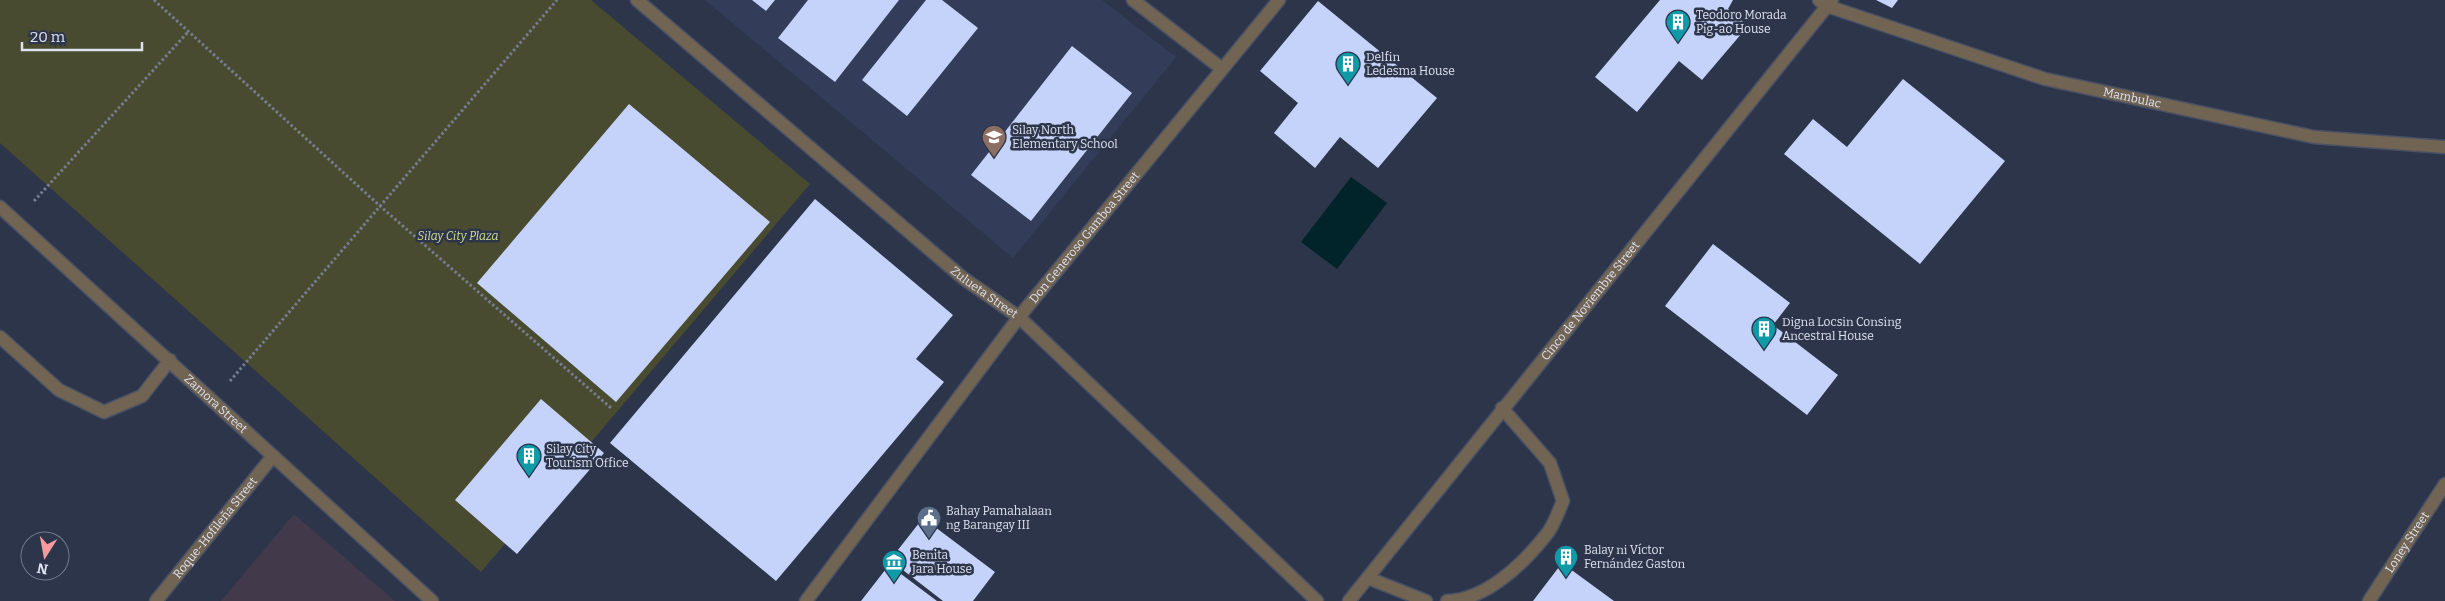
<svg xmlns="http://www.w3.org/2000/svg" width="2445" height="601" font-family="Bitter,serif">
<rect width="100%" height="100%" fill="#2d354b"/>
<path fill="#42394a" d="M294,514L395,601H221Z"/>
<path fill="#333d59" d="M705,0H1102L1176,57L1013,258Z"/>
<path fill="#494b30" d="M0,0H591L810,184L481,572L0,143Z"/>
<path fill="#002429" d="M1351,177L1387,203L1337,269L1301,242Z"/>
<path fill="#c5d3fa" d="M752,0H775L766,11Z
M808,0H899L835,82L778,38Z
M926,0H942L978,28L907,116L862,80Z
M1660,0H1733L1728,9L1748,26L1702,80L1679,61L1637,112L1595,77Z
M1876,0H1898L1892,8Z
M1318,1L1437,98L1378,168L1340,137L1315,168L1274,133L1298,103L1260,71Z
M1072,46L1132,93L1031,221L971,175Z
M1903,79L2005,161L1920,264L1784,154L1813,119L1847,147Z
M629,104L770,222L616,402L477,283Z
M815,199L953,315L916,359L944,382L776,581L610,443Z
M1713,244L1790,303L1773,325L1838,375L1807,415L1665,306Z
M541,399L604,453L517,554L455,500Z
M923,518L995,572L973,601H943L890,560Z
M1562,563L1614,601H1533Z
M889,565L937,601H861Z"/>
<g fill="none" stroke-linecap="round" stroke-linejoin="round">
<defs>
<path id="service" d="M0,337L59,390L104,412L142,396L170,360
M1368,578L1426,601
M1447,601C1486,600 1523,564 1546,535C1554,526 1558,512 1563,501L1550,463L1502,408"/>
<g id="minor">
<path id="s1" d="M637,0L963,278L1019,317L1317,601"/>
<path d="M1133,0L1221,68"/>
<path id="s2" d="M156,601L273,456"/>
<path id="s3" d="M806,601L1019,317L1279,0"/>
</g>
<g id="tertiary">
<path id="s4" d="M1819,0L1827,6L2045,79L2314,137L2445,147"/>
<path id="s5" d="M0,207L432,601"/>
<path id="s6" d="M1349,601L1832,0"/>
<path id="s7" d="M2369,601L2445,484"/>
</g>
</defs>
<use href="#service" stroke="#495165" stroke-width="15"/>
<use href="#minor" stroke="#495165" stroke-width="15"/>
<use href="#tertiary" stroke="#495165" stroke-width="15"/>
<path stroke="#767d8f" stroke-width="3" stroke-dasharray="2.5 2.5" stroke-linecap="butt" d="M154,0L380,206L611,408
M34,201L188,32
M230,381L557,0"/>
<use href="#service" stroke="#726453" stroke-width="12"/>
<use href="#minor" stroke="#726453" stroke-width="12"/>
<use href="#tertiary" stroke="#726453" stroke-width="12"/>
</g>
<defs>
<symbol id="building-pin" viewBox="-11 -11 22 30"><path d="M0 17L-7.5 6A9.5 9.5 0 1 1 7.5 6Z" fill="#0f9aa8" stroke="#2d354b"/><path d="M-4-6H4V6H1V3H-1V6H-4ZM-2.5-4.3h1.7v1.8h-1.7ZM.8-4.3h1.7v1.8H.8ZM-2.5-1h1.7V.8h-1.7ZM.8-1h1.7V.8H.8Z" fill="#fff"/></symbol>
<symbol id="school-pin" viewBox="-11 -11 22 30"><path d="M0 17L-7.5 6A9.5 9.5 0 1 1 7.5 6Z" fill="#8d6e63" stroke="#2d354b"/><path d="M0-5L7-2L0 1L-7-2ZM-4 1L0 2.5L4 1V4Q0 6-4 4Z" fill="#fff"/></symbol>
<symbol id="civic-pin" viewBox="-11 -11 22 30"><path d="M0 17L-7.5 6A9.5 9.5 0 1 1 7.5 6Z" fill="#5c6f8a" stroke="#2d354b"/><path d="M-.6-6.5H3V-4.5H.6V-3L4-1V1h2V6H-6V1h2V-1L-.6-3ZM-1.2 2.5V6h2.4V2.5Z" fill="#fff"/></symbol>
<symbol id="museum-pin" viewBox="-11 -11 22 30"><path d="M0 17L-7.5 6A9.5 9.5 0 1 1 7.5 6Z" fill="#0f9aa8" stroke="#2d354b"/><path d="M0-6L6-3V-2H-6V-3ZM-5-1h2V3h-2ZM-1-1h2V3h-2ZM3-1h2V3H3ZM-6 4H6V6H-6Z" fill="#fff"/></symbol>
</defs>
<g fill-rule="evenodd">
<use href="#building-pin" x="1664" y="8" width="28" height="38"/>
<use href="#building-pin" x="1334" y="50" width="28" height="38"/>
<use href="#school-pin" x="980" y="123" width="28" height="38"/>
<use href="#building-pin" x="1750" y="315" width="28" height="38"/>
<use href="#building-pin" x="515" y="442" width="28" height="38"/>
<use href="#civic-pin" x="915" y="504" width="28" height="38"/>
<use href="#building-pin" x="1552" y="543" width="28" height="38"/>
<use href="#museum-pin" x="880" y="548" width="28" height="38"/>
</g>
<g text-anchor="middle" stroke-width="5" stroke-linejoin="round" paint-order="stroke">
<g font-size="12" fill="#dde2f0" stroke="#2d354b" text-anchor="start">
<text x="1696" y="19">Teodoro Morada<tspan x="1696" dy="14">Pig-ao House</tspan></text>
<text x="1366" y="61">Delfin<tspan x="1366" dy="14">Ledesma House</tspan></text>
<text x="1012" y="134">Silay North<tspan x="1012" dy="14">Elementary School</tspan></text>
<text x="1782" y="326">Digna Locsin Consing<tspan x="1782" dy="14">Ancestral House</tspan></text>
<text x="546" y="453">Silay City<tspan x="546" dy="14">Tourism Office</tspan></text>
<text x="946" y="515">Bahay Pamahalaan<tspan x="946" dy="14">ng Barangay III</tspan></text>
<text x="1584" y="554">Balay ni Víctor<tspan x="1584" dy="14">Fernández Gaston</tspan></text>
<text x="912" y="559">Benita<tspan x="912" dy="14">Jara House</tspan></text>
</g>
<g font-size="12" fill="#dde2f0" stroke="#2d354b">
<text dy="4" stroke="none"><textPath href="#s4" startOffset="329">Mambulac</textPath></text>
<text dy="4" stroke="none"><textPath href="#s3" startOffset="458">Don Generoso Gamboa Street</textPath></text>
<text dy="4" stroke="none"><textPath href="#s1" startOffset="454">Zulueta Street</textPath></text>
<text dy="4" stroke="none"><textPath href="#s6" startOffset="385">Cinco de Noviembre Street</textPath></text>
<text dy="4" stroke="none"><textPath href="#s5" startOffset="292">Zamora Street</textPath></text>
<text dy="4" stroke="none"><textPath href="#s2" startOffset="94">Roque-Hofileña Street</textPath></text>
<text dy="4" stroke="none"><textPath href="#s7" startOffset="70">Loney Street</textPath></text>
</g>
<g font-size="12" font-style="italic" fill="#d5dd8e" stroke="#2d354b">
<text x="458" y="240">Silay City Plaza</text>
</g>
</g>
<g transform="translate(45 556) rotate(191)"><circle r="24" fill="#2d354b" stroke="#737a8d"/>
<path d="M0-4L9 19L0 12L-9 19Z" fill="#f59b9e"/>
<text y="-8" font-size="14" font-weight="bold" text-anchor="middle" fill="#dde2f0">N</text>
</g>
<path d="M22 42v8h120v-8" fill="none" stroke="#dde2f0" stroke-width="2.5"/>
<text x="30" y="42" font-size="15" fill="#dde2f0" stroke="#2d354b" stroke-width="4" paint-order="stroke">20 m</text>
</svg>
